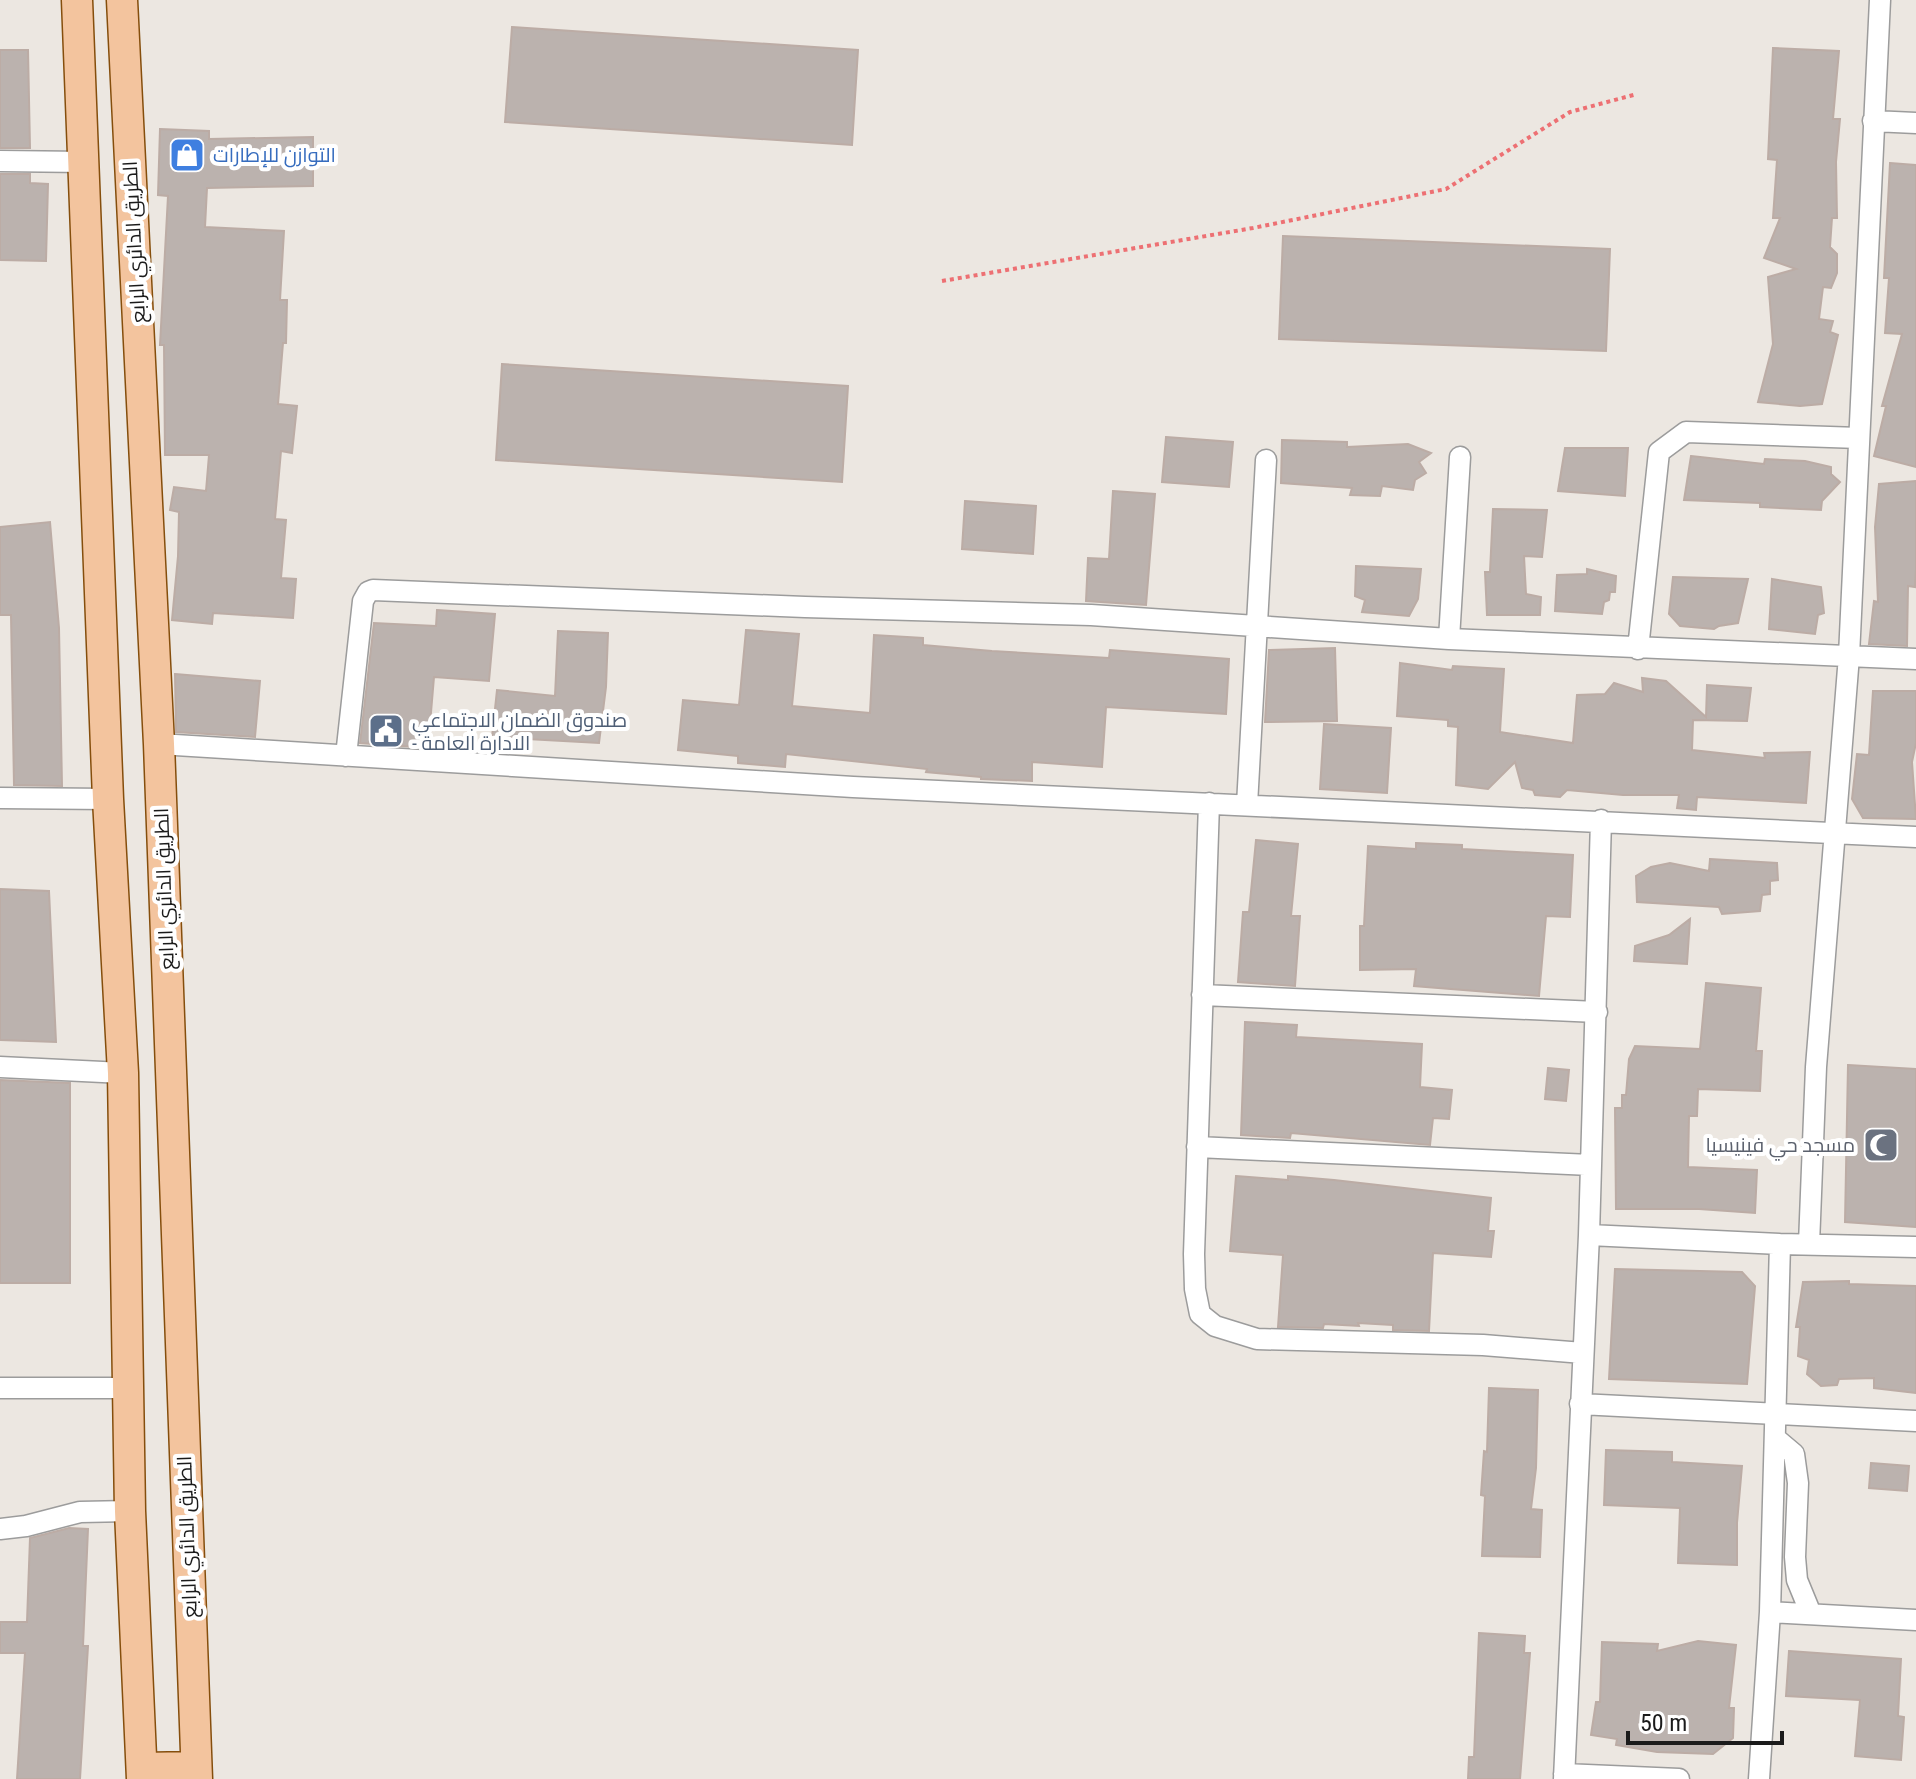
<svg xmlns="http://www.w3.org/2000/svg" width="1916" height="1779" font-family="'Roboto Condensed',Cairo,sans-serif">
<rect width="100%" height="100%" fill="#ece7e1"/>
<path fill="#bbb2ae" stroke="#bcaca5" stroke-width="2" d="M512,27L858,50L852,145L505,122Z
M1773,48L1839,51L1833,119H1840L1836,162L1837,218H1832L1830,247L1837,254V273L1831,288L1823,287L1819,319L1833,321L1830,332L1838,335L1822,404L1800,406L1758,402L1773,344L1768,277L1796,269L1764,258L1780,218H1773L1777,160L1768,159Z
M0,50H28L30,148H0Z
M160,129L209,131V139L313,137V186L207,188L205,227L284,231L280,300H287L286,343H283L278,404L297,406L292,453L281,451L275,519L286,520L281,578L296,579L293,618L213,613L212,624L172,620L178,556L179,512L170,510L174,487L206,491L209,455H165L164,345H160L168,196L158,195Z
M1890,163L1916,165V467L1874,456L1886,406H1882L1902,334L1885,333L1889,278H1884Z
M0,174H30V183L48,184L46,261L0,260Z
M1283,236L1610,249L1606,351L1279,339Z
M502,364L848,386L842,482L496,460Z
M1166,437L1233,442L1229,487L1162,482Z
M1282,440L1347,442V447L1408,444L1431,453L1419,462L1426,473L1415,480L1413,490L1382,486L1380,496L1350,495L1352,488L1281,483Z
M1565,448H1628L1625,496L1558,491Z
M1691,456L1764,464L1765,459L1805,461L1831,467V474L1840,482L1822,501L1821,510L1760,507V503L1684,500Z
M1916,481V570L1915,587L1908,586L1907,646L1869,644L1874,601L1878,602L1875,527L1879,484Z
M1113,491L1155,494L1146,605L1086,601L1088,558L1109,559Z
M965,501L1036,506L1033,554L962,549Z
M1493,509L1547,510L1542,557L1524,556L1526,594L1541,597L1540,615H1487L1485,572H1490Z
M50,522L59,628L62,786L14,785L11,615H0V527Z
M1356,566L1421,569L1418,599L1409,616L1362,612L1365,600L1355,596Z
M1587,569L1616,576L1615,592H1610L1609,600L1604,602L1602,614L1555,611L1557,575L1587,574Z
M1673,577L1748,579L1738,623L1719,626L1714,629L1680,626L1669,614Z
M1772,579L1821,587L1824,613L1818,615L1815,634L1769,629Z
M437,610L495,614L489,681L434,677L428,748L360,743L374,623L436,626Z
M746,630L799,634L792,706L870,713L874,635L923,638V645L992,651L1109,658L1110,650L1229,659L1226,714L1106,707L1102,767L1032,762V781L981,779V777L926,772L927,769L786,754L785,767L738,763V756L678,750L683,700L739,705Z
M558,631L608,633L606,687L599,743L492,737L497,690L555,696Z
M1335,648L1337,721L1265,722L1269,650Z
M1400,663L1452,670L1453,666L1504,669L1500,732L1573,743L1577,695L1605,694L1614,683L1643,692L1642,678L1666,681L1706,717L1707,685L1751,688L1747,721L1693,720L1692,750L1765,758L1764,753L1810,752L1806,803L1697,797L1696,810L1677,808L1679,795H1623L1567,790L1560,797L1535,795L1533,790L1522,788L1515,762L1488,789L1456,785L1458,727L1448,726V720L1397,716Z
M175,674L260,681L255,737L176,732Z
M1873,691H1916V743L1912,762L1916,819L1863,818L1852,799L1857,754L1869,755Z
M1324,724L1391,728L1387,793L1320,789Z
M1256,840L1298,844L1291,916H1300L1295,986L1238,982L1243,912H1249Z
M1416,843L1462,845V849L1573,855L1570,917L1546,916L1539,996L1414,986L1416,969L1360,970V926H1364L1368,846L1416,849Z
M1710,859L1777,863L1778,880L1770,881V894L1762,895L1760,911L1722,914L1719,907L1637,902L1636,876L1651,867L1670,863L1709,871Z
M0,889L49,891L56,1042L0,1040Z
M1690,919L1687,964L1634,961L1635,946L1669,935Z
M1706,983L1761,988L1756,1051H1762L1760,1091L1698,1089L1697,1116H1689L1688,1167L1757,1170L1755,1213L1699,1209H1616L1615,1108H1622V1095H1626L1629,1059L1635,1046L1700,1049Z
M1245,1022L1297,1025L1296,1037L1422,1044L1420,1087L1452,1090L1449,1119L1433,1118L1430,1145L1291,1133L1290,1138L1241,1135Z
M1848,1065L1916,1069V1227L1845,1222Z
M1548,1068L1569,1070L1566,1101L1545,1099Z
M0,1080L70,1083V1283H0Z
M1236,1176L1288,1180V1176L1334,1180L1491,1198L1488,1231H1494L1491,1257L1433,1253L1429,1331L1393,1330V1325L1358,1323L1359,1326L1324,1324L1323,1328L1278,1327L1283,1255L1230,1251Z
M1615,1269L1742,1272L1755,1286L1747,1384L1609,1379Z
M1849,1281V1284L1916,1286V1393L1874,1388V1378L1839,1379L1837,1385L1821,1386L1807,1374L1809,1360L1798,1356L1800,1327H1796L1803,1282Z
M1489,1388L1538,1390L1536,1468L1531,1509L1542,1510L1540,1557L1482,1556L1485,1496L1481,1495L1484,1451L1487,1452Z
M1606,1450L1672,1452V1462L1742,1466L1737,1523V1565L1678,1563L1680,1508L1604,1505Z
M1871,1463L1909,1466L1907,1491L1869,1488Z
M69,1528L88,1529L83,1646H88L80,1779H17L25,1653H0V1622H27L30,1538Z
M1479,1633L1525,1636L1524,1653H1530L1520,1779H1468L1469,1757H1474Z
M1698,1641L1736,1645L1729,1708H1734L1733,1738L1713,1754L1657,1752L1616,1745L1617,1739L1591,1735L1596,1702H1600L1602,1642L1658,1644L1657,1651Z
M1789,1651L1901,1659L1898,1716L1904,1717L1901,1760L1855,1756L1860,1700L1786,1696Z"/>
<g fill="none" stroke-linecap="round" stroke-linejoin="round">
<defs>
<path id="street" d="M1873,121L1916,123
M0,161L85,162
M1449,639L1460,457
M1638,649L1659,452L1686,432L1859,438
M159,744L853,787L1916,837
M346,756L363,601L368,592L373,590L805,607L1091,615L1449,639L1916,659
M0,798L108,799
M1209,803L1194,1254L1195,1289L1200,1314L1215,1326L1257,1339L1483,1345L1583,1353
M1247,805L1266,460
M1202,995L1597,1012
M0,1067L123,1073
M1197,1147L1591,1165
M1589,1235L1780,1244L1916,1247
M1809,1244L1816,1067L1849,656L1880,0
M0,1388H128
M1580,1404L1916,1421
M1775,1438L1794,1454L1798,1483L1795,1557L1797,1580L1811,1614
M0,1529L26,1526L80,1512L130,1511
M1770,1612L1916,1620
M1564,1774L1679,1779
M1564,1779L1589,1235L1601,820
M1759,1779L1770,1612L1780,1244"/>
<path id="primary" d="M77,0L108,799L123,1073L130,1511L142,1779
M122,0L159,744L197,1779
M142,1768L195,1767"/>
</defs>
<use href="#street" stroke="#9c9c9c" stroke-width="23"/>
<use href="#primary" stroke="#854e0c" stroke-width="33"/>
<path stroke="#ed7073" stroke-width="4" stroke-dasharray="4 4" stroke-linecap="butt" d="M942,281L1253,228L1446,189L1570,112L1637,94"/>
<use href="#street" stroke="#fff" stroke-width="20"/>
<use href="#primary" stroke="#f3c49e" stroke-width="30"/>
</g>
<defs>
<symbol id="shop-square" viewBox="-11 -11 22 22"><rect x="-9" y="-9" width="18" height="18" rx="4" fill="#3f7fe0" stroke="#fff"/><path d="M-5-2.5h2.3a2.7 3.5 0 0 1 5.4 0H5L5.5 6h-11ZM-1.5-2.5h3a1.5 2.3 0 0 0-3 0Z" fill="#fff"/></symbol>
<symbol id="civic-square" viewBox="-11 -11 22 22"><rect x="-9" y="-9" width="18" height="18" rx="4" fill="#5c6f8a" stroke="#fff"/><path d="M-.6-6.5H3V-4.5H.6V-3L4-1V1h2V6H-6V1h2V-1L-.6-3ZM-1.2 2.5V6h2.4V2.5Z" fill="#fff"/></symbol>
<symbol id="mosque-square" viewBox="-11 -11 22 22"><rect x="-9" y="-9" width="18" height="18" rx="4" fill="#6b7280" stroke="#fff"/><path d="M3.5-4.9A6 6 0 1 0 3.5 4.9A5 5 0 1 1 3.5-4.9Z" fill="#fff"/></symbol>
</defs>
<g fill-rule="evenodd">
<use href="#shop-square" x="167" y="135" width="40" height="40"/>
<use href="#civic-square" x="366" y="711" width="40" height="40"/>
<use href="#mosque-square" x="1861" y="1125" width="40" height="40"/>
</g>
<g text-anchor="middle" stroke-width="8" stroke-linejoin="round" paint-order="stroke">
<g font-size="20" fill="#366cbe" stroke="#fff" text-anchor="start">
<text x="213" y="162">التوازن للإطارات</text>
</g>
<g font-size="20" fill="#1b1b1b" stroke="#fff">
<text transform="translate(134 242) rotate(-93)" y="7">الطريق الدائري الرابع</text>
<text transform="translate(164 889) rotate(-92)" y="7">الطريق الدائري الرابع</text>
<text transform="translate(187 1537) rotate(-92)" y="7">الطريق الدائري الرابع</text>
</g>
<g font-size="20" fill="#4e5e75" stroke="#fff" text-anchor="start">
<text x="412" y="727">صندوق الضمان الاجتماعي<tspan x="412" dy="23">- الادارة العامة</tspan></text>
</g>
<g font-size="20" fill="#5b616d" stroke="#fff" text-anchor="end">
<text x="1855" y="1152">مسجد حي فينيسيا</text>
</g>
</g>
<path d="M1628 1731v12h154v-12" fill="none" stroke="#1b1b1b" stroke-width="4"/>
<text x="1640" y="1731" font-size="24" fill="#1b1b1b" stroke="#ffffff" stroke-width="6" paint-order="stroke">50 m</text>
</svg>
